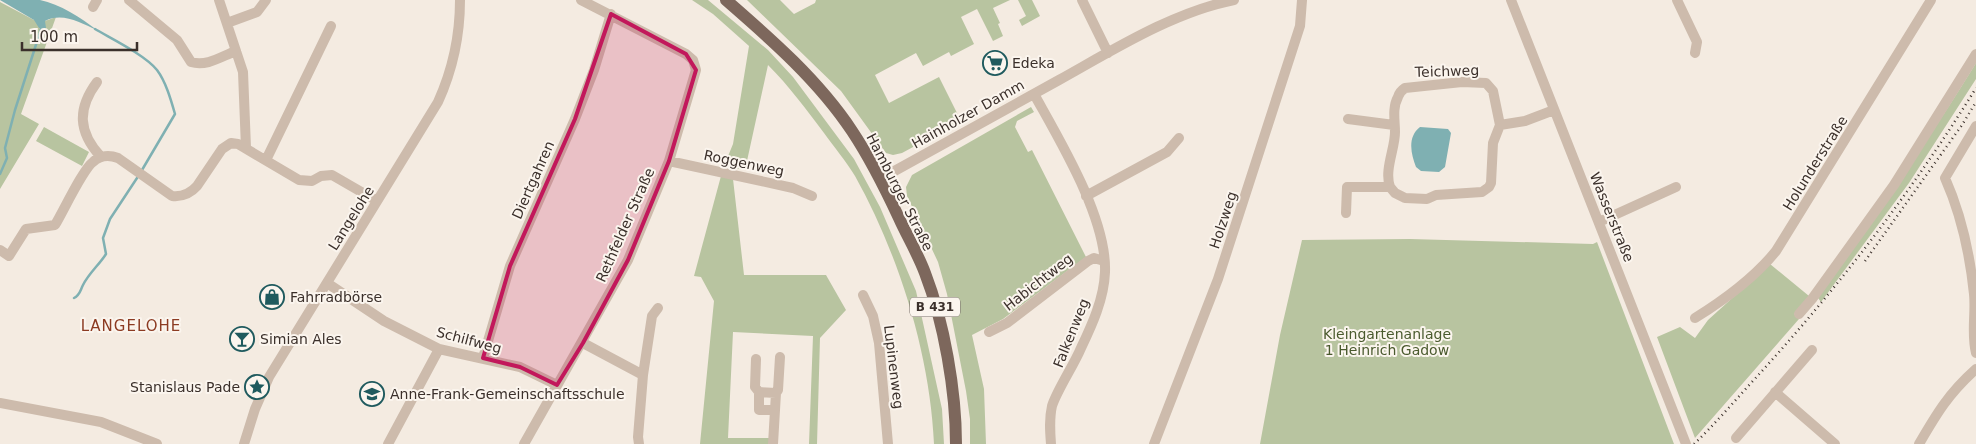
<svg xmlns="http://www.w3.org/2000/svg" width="1976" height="444" font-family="'DejaVu Sans',sans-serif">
<rect width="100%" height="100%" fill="#f4ebe1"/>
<path fill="#b8c4a0" d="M692,0H708L768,50L793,77L854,159L880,207L916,291L942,409L944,444H934C930,354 899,255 855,176C846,161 834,147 824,133C806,109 789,86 768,65L745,170L724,166L733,144L749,46L713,14Z
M747,0H780L794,14L815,3L816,0H1010L993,8L1000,23L998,24L1003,36L993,41L977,9L961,17L974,44L951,56L949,52L923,66L916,53L875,75L889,103L939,77L961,121L902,153L893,155L886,153L841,91Z
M1018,0H1032L1040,16L1022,26L1019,20L1026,16Z
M0,2L34,20L45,21L56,17L21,114L39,124L0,189Z
M1976,63V79L1909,183L1821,302L1818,298C1873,221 1926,144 1976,63Z
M1031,107L1034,112L1017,121L1015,127L1028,152L1032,150L1086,257L1003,319L972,335L984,389L986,444H970V419L966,391L947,294L938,262L907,196L906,187L912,175Z
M44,127L89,152L82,166L36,141Z
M721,176L733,179L744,275H826L846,310L820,338L817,444H809L813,336L733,332L728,438H770V444H700L714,301L701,277L694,276Z
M1410,239L1593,244L1597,242L1674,444H1260L1280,335L1302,240Z
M1770,264L1809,296L1794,314L1799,319L1695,438L1657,337L1680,327L1695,338L1708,320Z"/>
<path fill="#7fb0b2" d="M0,0C13,0 28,0 40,0C60,4 81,18 97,30C80,23 63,12 45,21L46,28H39L34,20Z
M1420,127L1448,129L1451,133L1445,167L1439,172L1421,171L1416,167C1411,154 1407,137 1420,127Z"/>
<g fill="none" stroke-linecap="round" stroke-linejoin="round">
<path stroke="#7fb0b2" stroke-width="2.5" d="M95,29C112,39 145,55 157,70C166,82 171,100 175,114L142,170
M0,174L7,158L5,148L15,110L42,26
M74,298C80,295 80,291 83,285C89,273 99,265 106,254L103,238L110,219L139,175"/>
<path stroke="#cdbbac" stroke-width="10" d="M129,0L177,40L191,62C207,67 222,56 236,51
M219,0L243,72L246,148
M1082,0L1108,53
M1511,0L1686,444
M1677,0L1697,42L1695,53
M93,7L97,0
M227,23L257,12L266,0
M97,82C77,109 78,132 101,157
M1034,94C1060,141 1107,218 1105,272C1104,299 1092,325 1081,348C1074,365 1057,390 1052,406C1049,419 1050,431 1051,444
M1348,119L1394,125
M1500,125L1493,91L1486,83L1462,82L1405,88C1402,90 1399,93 1398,97C1392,108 1395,121 1395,132C1395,149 1384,170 1390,187L1395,193L1405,198L1427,199L1436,195L1482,192L1489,187L1491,183L1493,143L1500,125L1525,121L1554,110
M1976,126L1945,178C1961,214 1970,255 1974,294C1976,313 1971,334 1976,353
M266,160L331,26
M669,161L793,188L812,196
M880,179C939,146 999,113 1059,80C1113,50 1173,12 1234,0
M1086,196L1167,152L1179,138
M1346,213L1347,187H1390
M1599,222L1676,187
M0,250L9,256L26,229L55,225C63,212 83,169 93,162C100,155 110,155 118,158L172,196C182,197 190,194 197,186L222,149L231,143L238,144L299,180L312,181L321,176L332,175L377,201
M327,283L384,321L439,349L520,367L557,385
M863,295L873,316L879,343L888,444
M1799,314L1812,299L1894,185L1976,54
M1695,318C1724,300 1755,277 1776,251L1931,0
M989,332L1007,323L1088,261L1094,258L1104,261
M583,343L643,375
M483,358L510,266L575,119L594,70L611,14
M756,359L755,387L759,392
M1775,392L1835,444
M776,393L778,390L780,357
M0,403L101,422L157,444
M1736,438L1812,350
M244,444L255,409L269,377L438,102C453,69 460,37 460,0
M388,444L439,349
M524,444L628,260L669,161L696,70L693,60L686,54L581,0
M639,444L638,437L643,375L652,316L658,308
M773,444L776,393L759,392V410H775
M1154,444L1218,279L1300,26L1302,0
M1919,444C1937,413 1949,393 1976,369"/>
<path stroke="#7d675c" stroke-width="12" d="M726,0C771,39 819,81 852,131C870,158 885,188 899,218C907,236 918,254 925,273C944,322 956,391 956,444"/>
<path stroke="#3b302b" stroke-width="2.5" stroke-dasharray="1 4" stroke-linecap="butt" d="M1865,261L1962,125L1976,102
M1694,444C1714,425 1732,404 1751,383C1835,292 1911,193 1976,88"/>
</g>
<path fill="#c2185b" fill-opacity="0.2" stroke="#c2185b" stroke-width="4" stroke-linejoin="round" d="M611,14L686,54L696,70L669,161L628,260L583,343L557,385L520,367L483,358L510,266L575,119Z"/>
<defs>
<symbol id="supermarket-ring" viewBox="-11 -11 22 22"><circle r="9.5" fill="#fbf5ee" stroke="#1f5a5e" stroke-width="1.5"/><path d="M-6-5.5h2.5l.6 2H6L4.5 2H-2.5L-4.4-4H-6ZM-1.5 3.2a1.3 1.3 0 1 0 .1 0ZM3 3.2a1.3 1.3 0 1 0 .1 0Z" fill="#1f5a5e"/></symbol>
<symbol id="shop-ring" viewBox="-11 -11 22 22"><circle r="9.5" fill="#fbf5ee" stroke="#1f5a5e" stroke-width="1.5"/><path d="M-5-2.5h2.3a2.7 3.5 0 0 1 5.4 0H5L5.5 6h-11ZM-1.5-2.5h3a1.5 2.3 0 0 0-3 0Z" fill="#1f5a5e"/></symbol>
<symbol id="bar-ring" viewBox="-11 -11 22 22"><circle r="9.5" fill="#fbf5ee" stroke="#1f5a5e" stroke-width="1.5"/><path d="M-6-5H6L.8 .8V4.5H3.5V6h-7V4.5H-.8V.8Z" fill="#1f5a5e"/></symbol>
<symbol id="sight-ring" viewBox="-11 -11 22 22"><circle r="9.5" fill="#fbf5ee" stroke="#1f5a5e" stroke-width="1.5"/><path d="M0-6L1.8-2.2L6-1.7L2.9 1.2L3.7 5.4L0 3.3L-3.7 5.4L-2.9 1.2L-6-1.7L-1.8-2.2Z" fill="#1f5a5e"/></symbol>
<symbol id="school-ring" viewBox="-11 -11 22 22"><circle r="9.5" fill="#fbf5ee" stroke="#1f5a5e" stroke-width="1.5"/><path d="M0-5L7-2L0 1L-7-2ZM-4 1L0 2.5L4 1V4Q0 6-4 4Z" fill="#1f5a5e"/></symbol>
</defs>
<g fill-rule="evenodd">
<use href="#supermarket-ring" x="981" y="49" width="28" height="28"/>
<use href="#shop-ring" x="258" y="283" width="28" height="28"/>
<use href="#bar-ring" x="228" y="325" width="28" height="28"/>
<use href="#sight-ring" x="243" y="373" width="28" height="28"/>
<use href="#school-ring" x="358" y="380" width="28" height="28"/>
</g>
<g text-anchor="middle" stroke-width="4" stroke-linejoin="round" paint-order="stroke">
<rect fill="#fbf5ee" stroke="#756b66" stroke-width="1" x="910" y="297.5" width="50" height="19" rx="4"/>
<g font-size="12" font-weight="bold" fill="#3b302b">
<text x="935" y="311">B 431</text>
</g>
<g font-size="14" fill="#3b302b" stroke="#fbf5ee" text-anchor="start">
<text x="1012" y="68">Edeka</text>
<text x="290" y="302">Fahrradbörse</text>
<text x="260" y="344">Simian Ales</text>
<text x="240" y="392" text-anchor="end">Stanislaus Pade</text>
<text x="390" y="399">Anne-Frank-Gemeinschaftsschule</text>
</g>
<g font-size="14" fill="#3b302b" stroke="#fbf5ee">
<text transform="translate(1447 71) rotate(-2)" y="5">Teichweg</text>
<text transform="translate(968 114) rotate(-29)" y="5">Hainholzer Damm</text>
<text transform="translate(744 163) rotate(12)" y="5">Roggenweg</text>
<text transform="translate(1815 163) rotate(-58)" y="5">Holunderstraße</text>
<text transform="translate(533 180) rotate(-66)" y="5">Diertgahren</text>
<text transform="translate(900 192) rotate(63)" y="5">Hamburger Straße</text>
<text transform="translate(1612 217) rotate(68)" y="5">Wasserstraße</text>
<text transform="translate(351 218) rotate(-58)" y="5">Langelohe</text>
<text transform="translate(1223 220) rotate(-72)" y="5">Holzweg</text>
<text transform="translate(625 225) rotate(-66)" y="5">Rethfelder Straße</text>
<text transform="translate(1038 282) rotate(-38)" y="5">Habichtweg</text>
<text transform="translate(1071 333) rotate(-68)" y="5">Falkenweg</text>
<text transform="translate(469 340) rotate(15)" y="5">Schilfweg</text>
<text transform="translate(894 367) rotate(83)" y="5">Lupinenweg</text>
</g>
<g font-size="14" fill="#4a5a2e" stroke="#fbf5ee">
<text x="1387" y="339">Kleingartenanlage<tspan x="1387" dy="16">1 Heinrich Gadow</tspan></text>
</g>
<g font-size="15" letter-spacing="1" fill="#8c3b22" stroke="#fbf5ee">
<text x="131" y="331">LANGELOHE</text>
</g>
</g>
<path d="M22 42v8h115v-8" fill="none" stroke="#3b302b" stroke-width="2.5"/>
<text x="30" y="42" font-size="15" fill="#3b302b" stroke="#fbf5ee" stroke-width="4" paint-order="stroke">100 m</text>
</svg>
